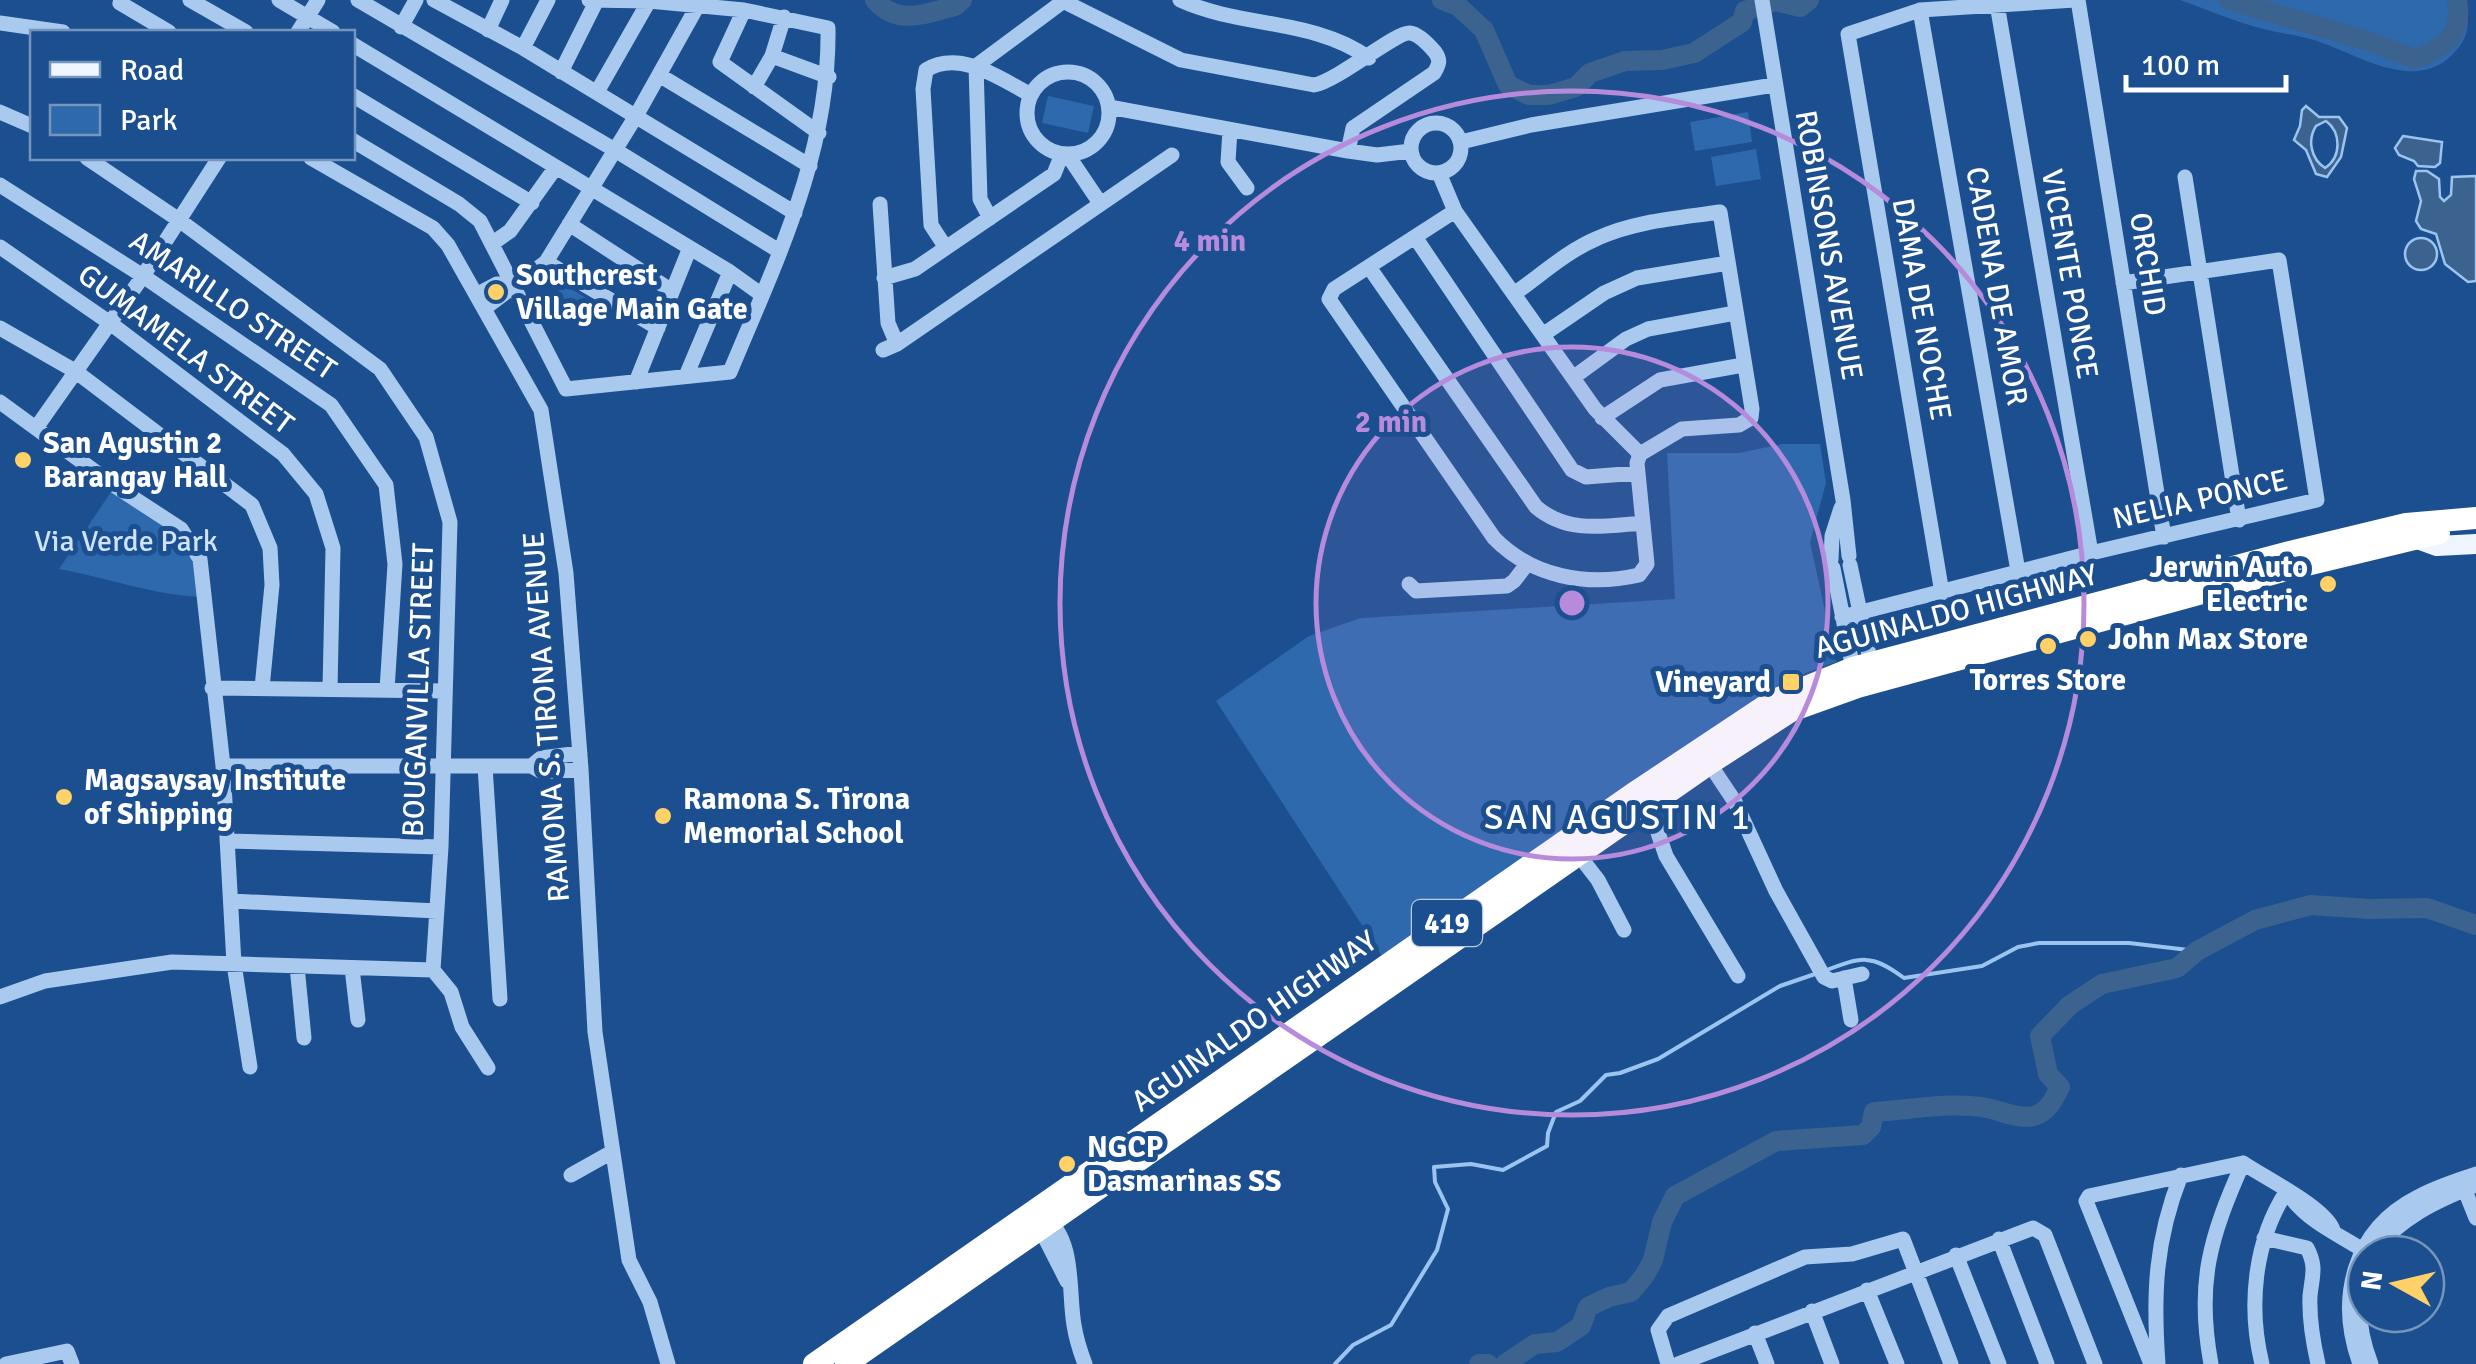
<svg xmlns="http://www.w3.org/2000/svg" width="2476" height="1364" font-family="Signika,sans-serif">
<rect width="100%" height="100%" fill="#1b4f8f"/>
<path fill="#2e69ad" d="M2180,0H2464C2470,24 2470,37 2452,55C2413,94 2354,52 2314,40C2296,35 2278,33 2260,28C2233,21 2206,9 2180,0Z
M1048,96L1094,106L1088,133L1042,123Z
M1748,112L1752,142L1695,151L1690,122Z
M1756,149L1761,179L1716,186L1711,157Z
M563,284L601,307L588,329L550,306Z
M1782,444H1820L1826,483L1810,542L1836,662L1789,679L1752,701L1382,956L1216,701L1309,636L1361,618L1675,599L1667,453H1739Z
M115,486L181,529L205,597C156,596 108,578 59,569Z"/>
<path fill="#3c6290" stroke="#9cc4f0" stroke-width="2.5" fill-rule="evenodd" d="M2306,106L2319,117H2339L2347,128L2341,157L2327,177L2316,174L2306,150L2294,140L2300,126L2302,110ZM2326,121C2341,132 2342,157 2325,168C2311,159 2307,140 2316,126Z
M2403,136L2442,142L2440,163L2435,167L2418,166L2414,161L2399,155L2395,148Z
M2416,171H2427L2439,179L2440,197L2444,201L2451,195L2452,177L2476,176V281L2468,282L2445,264L2436,234L2421,229L2416,221L2421,201L2414,179Z
M2405 254a16 16 0 1 1 32 0a16 16 0 1 1-32 0Z"/>
<g fill="none" stroke-linecap="round" stroke-linejoin="round">
<path stroke="#9cc4f0" stroke-width="4" d="M1824,971C1861,957 1871,953 1904,978L1982,966L2018,947L2039,943H2129L2197,951
M1335,1364L1353,1345L1391,1325L1437,1250L1448,1209L1435,1182L1434,1167L1471,1164L1503,1170L1547,1146L1548,1133L1556,1112L1580,1101L1606,1075L1620,1073L1658,1059L1780,986L1815,974"/>
<path stroke="#3c6290" stroke-width="20" d="M875,0C898,26 924,14 955,6L962,0
M1442,0L1458,6L1484,30L1508,85L1529,95H1549L1576,87L1590,73L1625,61L1662,60L1694,53L1742,22L1745,11L1775,1L1800,7L1809,0
M2229,0L2368,41L2415,59C2444,48 2464,34 2457,0
M1479,1364H1488
M1505,1364L1535,1344L1557,1342L1581,1326L1588,1307L1609,1297L1631,1292L1645,1275L1653,1260L1662,1222L1675,1196L1776,1141L1863,1135L1871,1127L1874,1112C1910,1110 1952,1101 1987,1108C2002,1111 2020,1120 2034,1116C2048,1112 2054,1099 2060,1087L2048,1074L2040,1036L2070,1005L2102,984L2177,968L2197,951L2255,920L2311,905L2369,909L2427,908L2476,925"/>
<path stroke="#a9c9ee" stroke-width="15" d="M121,0L120,3L169,32
M190,0L246,32
M279,0L333,32
M358,0L615,150L779,251
M434,0L523,48L795,213
M1180,0C1241,28 1312,18 1369,58
M1762,0L1843,500L1849,556
M2078,0L2164,537
M1063,1L1181,60L1314,85C1339,80 1397,31 1410,33C1419,34 1429,45 1435,52C1441,60 1439,65 1434,73L1353,128L1348,151
M1997,4L2091,553
M744,10L720,62L819,133
M1920,10L2018,571
M0,23L63,32
M401,27L416,0
M488,30L502,0
M298,32L318,0
M352,44L730,272L762,295
M523,48L548,0
M772,56L829,77
M976,66L980,199L990,218
M976,66L1065,0
M561,72L596,2
M1027 113a41 41 0 1 1 82 0a41 41 0 1 1-82 0Z
M659,75L810,166
M754,87L772,56L784,17
M597,92L649,1
M352,95L532,203
M1109,107L1348,151L1377,155L1411,151
M0,112L32,126
M1411 148a25 25 0 1 1 50 0a25 25 0 1 1-50 0Z
M1230,130L1228,162L1247,188
M352,140L459,204L480,221L566,389L730,372C777,259 830,152 828,28L744,10L649,1L589,0
M1461,142L1531,125L1774,85
M1067,154L1100,203
M87,158L179,220L380,369L426,437L450,522L441,847L433,970
M311,158L433,228L448,245L541,410L566,573L581,769L595,1032L629,1260L650,1302L668,1364
M1439,173L1455,211L1595,409L1640,454
M2185,177L2239,520
M0,185L143,276L331,405L386,485L395,564L387,690
M880,204L888,323L897,344
M1455,211L1334,289L1329,299L1494,538C1532,577 1587,587 1639,575L1647,564L1637,463L1640,454
M569,224L672,291
M1415,237L1572,470L1586,477L1638,473
M493,243L510,231L556,167
M0,247L110,323L283,454L316,494L333,548L330,689
M946,248L931,225L923,89L926,70C960,49 1001,79 1031,95
M546,262L658,328
M1369,267L1536,507C1568,534 1604,526 1642,523
M884,278L915,269L1054,174L1062,154
M478,294L497,284L514,283
M1514,294C1541,275 1567,251 1598,238C1635,221 1679,218 1720,212L1752,409L1751,418L1739,425L1682,429L1640,454
M485,308L546,262L636,116L698,5
M0,328L75,371L252,505L270,548L272,585L262,688
M1544,334L1604,293L1637,278L1728,263
M883,350L897,344L1172,155
M686,376L730,272
M1574,377L1626,339L1648,329L1735,313
M636,382L689,250
M0,402L115,486L181,529L200,559L223,766L234,964L250,1067
M1602,418L1660,380L1743,365
M36,428L143,276L219,158
M1831,560L1832,536L1841,508
M1850,565L1872,669
M1833,568L1854,674
M1409,584L1416,591L1507,586L1514,581L1527,564
M1942,593L1848,34L1920,10L2075,0
M1842,617L2091,553L2317,500L2279,260L2123,283
M212,688L445,691
M1705,757L1735,802L1776,891L1824,977L1832,981L1862,974
M223,766H531L542,772L581,769
M485,766L500,999
M531,766L541,758L580,753
M1640,802L1653,818L1666,856L1738,976
M228,841L441,847
M1574,849L1598,880L1624,930
M232,901L437,911
M297,966L304,1038
M352,968L358,1020
M433,970L451,992L462,1027L488,1068
M1844,978L1851,1020
M0,997L45,981L172,962L433,970
M571,1175L612,1152
M2462,1183L2476,1218
M2292,1199C2313,1225 2341,1235 2369,1254
M1044,1217C1076,1239 1068,1292 1074,1325C1076,1338 1080,1351 1085,1364
M1037,1222L1067,1281
M2264,1238L2307,1248C2317,1267 2312,1276 2310,1296C2309,1320 2313,1342 2318,1364
M1999,1239L2047,1364
M2371,1254C2400,1218 2434,1202 2476,1185
M1956,1255L1999,1364
M2366,1267C2355,1299 2359,1333 2371,1364
M1867,1290L1897,1364
M1812,1311L1832,1364
M1755,1333L1767,1364
M6,1364L67,1351L72,1364
M1668,1364L1658,1330L1668,1316L1805,1257L1852,1254L1903,1239L1951,1364
M1678,1364L2033,1228L2045,1235L2095,1364
M2151,1364L2086,1201L2089,1196L2243,1163C2265,1178 2326,1208 2333,1230
M2158,1364C2153,1294 2155,1241 2181,1175
M2211,1364C2196,1283 2210,1237 2243,1163
M2262,1364C2248,1307 2254,1242 2286,1192
M2360,1364C2336,1298 2353,1230 2418,1197C2436,1187 2456,1181 2476,1174"/>
<path stroke="#f0f6ff" stroke-width="20" d="M2415,538L2437,546L2476,544"/>
<path stroke="#fff" stroke-width="22" d="M814,1364L1634,793L1774,700L1853,668L2290,552L2406,524L2476,518
M846,1364L1709,764L1791,711L1858,687L2294,568L2439,533"/>
</g>
<circle cx="1572" cy="603" r="256" fill="#b68bdc" fill-opacity=".12"/>
<g fill="none" stroke="#b68bdc" stroke-width="5">
<circle cx="1572" cy="603" r="256"/>
<circle cx="1572" cy="603" r="512"/>
</g>
<g fill="#ffd166" stroke="#1b4f8f" stroke-width="4">
<circle cx="496" cy="292" r="10"/>
<circle cx="23" cy="460" r="10"/>
<circle cx="2328" cy="584" r="10"/>
<circle cx="2088" cy="639" r="10"/>
<circle cx="2048" cy="646" r="10"/>
<rect x="1781" y="672" width="20" height="20" rx="5"/>
<circle cx="64" cy="797" r="10"/>
<circle cx="663" cy="816" r="10"/>
<circle cx="1067" cy="1164" r="10"/>
</g>
<g text-anchor="middle" stroke-width="10" stroke-linejoin="round" paint-order="stroke">
<rect fill="#1b4f8f" stroke="#bbcadd" stroke-width="2.5" x="1412" y="900" width="70" height="46" rx="8"/>
<g font-size="28" font-weight="bold" fill="#fff">
<text x="1447" y="933">419</text>
</g>
<g font-size="30" fill="#fff" stroke="#1b4f8f">
<text transform="translate(1829 245) rotate(80)" y="10">ROBINSONS AVENUE</text>
<text transform="translate(2148 264) rotate(81)" y="10">ORCHID</text>
<text transform="translate(2070 274) rotate(80)" y="10">VICENTE PONCE</text>
<text transform="translate(1997 286) rotate(80)" y="10">CADENA DE AMOR</text>
<text transform="translate(233 305) rotate(34)" y="10">AMARILLO STREET</text>
<text transform="translate(1922 309) rotate(80)" y="10">DAMA DE NOCHE</text>
<text transform="translate(186 349) rotate(37)" y="10">GUMAMELA STREET</text>
<text transform="translate(2200 499) rotate(-13)" y="10">NELIA PONCE</text>
<text transform="translate(1956 611) rotate(-15)" y="10">AGUINALDO HIGHWAY</text>
<text transform="translate(418 690) rotate(-88)" y="10">BOUGANVILLA STREET</text>
<text transform="translate(546 717) rotate(-94)" y="10">RAMONA S. TIRONA AVENUE</text>
<text transform="translate(1254 1021) rotate(-35)" y="10">AGUINALDO HIGHWAY</text>
</g>
<g font-size="30" font-weight="bold" fill="#fff" stroke="#1b4f8f" text-anchor="start">
<text x="516" y="285">Southcrest<tspan x="516" dy="34">Village Main Gate</tspan></text>
<text x="43" y="453">San Agustin 2<tspan x="43" dy="34">Barangay Hall</tspan></text>
<text x="2308" y="577" text-anchor="end">Jerwin Auto<tspan x="2308" dy="34">Electric</tspan></text>
<text x="2108" y="649">John Max Store</text>
<text x="2048" y="690" text-anchor="middle">Torres Store</text>
<text x="1771" y="692" text-anchor="end">Vineyard</text>
<text x="84" y="790">Magsaysay Institute<tspan x="84" dy="34">of Shipping</tspan></text>
<text x="683" y="809">Ramona S. Tirona<tspan x="683" dy="34">Memorial School</tspan></text>
<text x="1087" y="1157">NGCP<tspan x="1087" dy="34">Dasmarinas SS</tspan></text>
</g>
<g font-size="30" fill="#cfe3fa" stroke="#1b4f8f">
<text x="126" y="551">Via Verde Park</text>
</g>
<g font-size="35" letter-spacing="2.5" fill="#fff" stroke="#1b4f8f">
<text x="1618" y="829">SAN AGUSTIN 1</text>
</g>
</g>
<circle cx="1572" cy="603" r="15" fill="#b68bdc" stroke="#1b4f8f" stroke-width="5"/>
<g font-size="30" text-anchor="middle" font-weight="bold" fill="#b68bdc" stroke="#1b4f8f" stroke-width="10" stroke-linejoin="round" paint-order="stroke">
<text x="1210" y="251">4 min</text>
<text x="1391" y="432">2 min</text>
</g>
<rect x="30" y="30" width="325" height="130" fill="#1b4f8f" stroke="#7695bc" stroke-width="2.5"/>
<rect x="50" y="62" width="50" height="15" fill="#f0f6ff" stroke="#7695bc" stroke-width="2.5"/>
<text x="120" y="80" font-size="30" fill="#ffffff">Road</text>
<rect x="50" y="105" width="50" height="30" fill="#2e69ad" stroke="#7695bc" stroke-width="2.5"/>
<text x="120" y="130" font-size="30" fill="#ffffff">Park</text>
<g transform="translate(2396 1284) rotate(278)"><circle r="48" fill="#1b4f8f" stroke="#7695bc" stroke-width="2.5"/>
<path d="M0-8L18 38L0 25L-18 38Z" fill="#ffd166"/>
<text y="-15" font-size="28" font-weight="bold" text-anchor="middle" fill="#ffffff">N</text>
</g>
<path d="M2126 75v15h160v-15" fill="none" stroke="#ffffff" stroke-width="5"/>
<text x="2141" y="75" font-size="30" fill="#ffffff" stroke="#1b4f8f" stroke-width="8" paint-order="stroke">100 m</text>
</svg>
